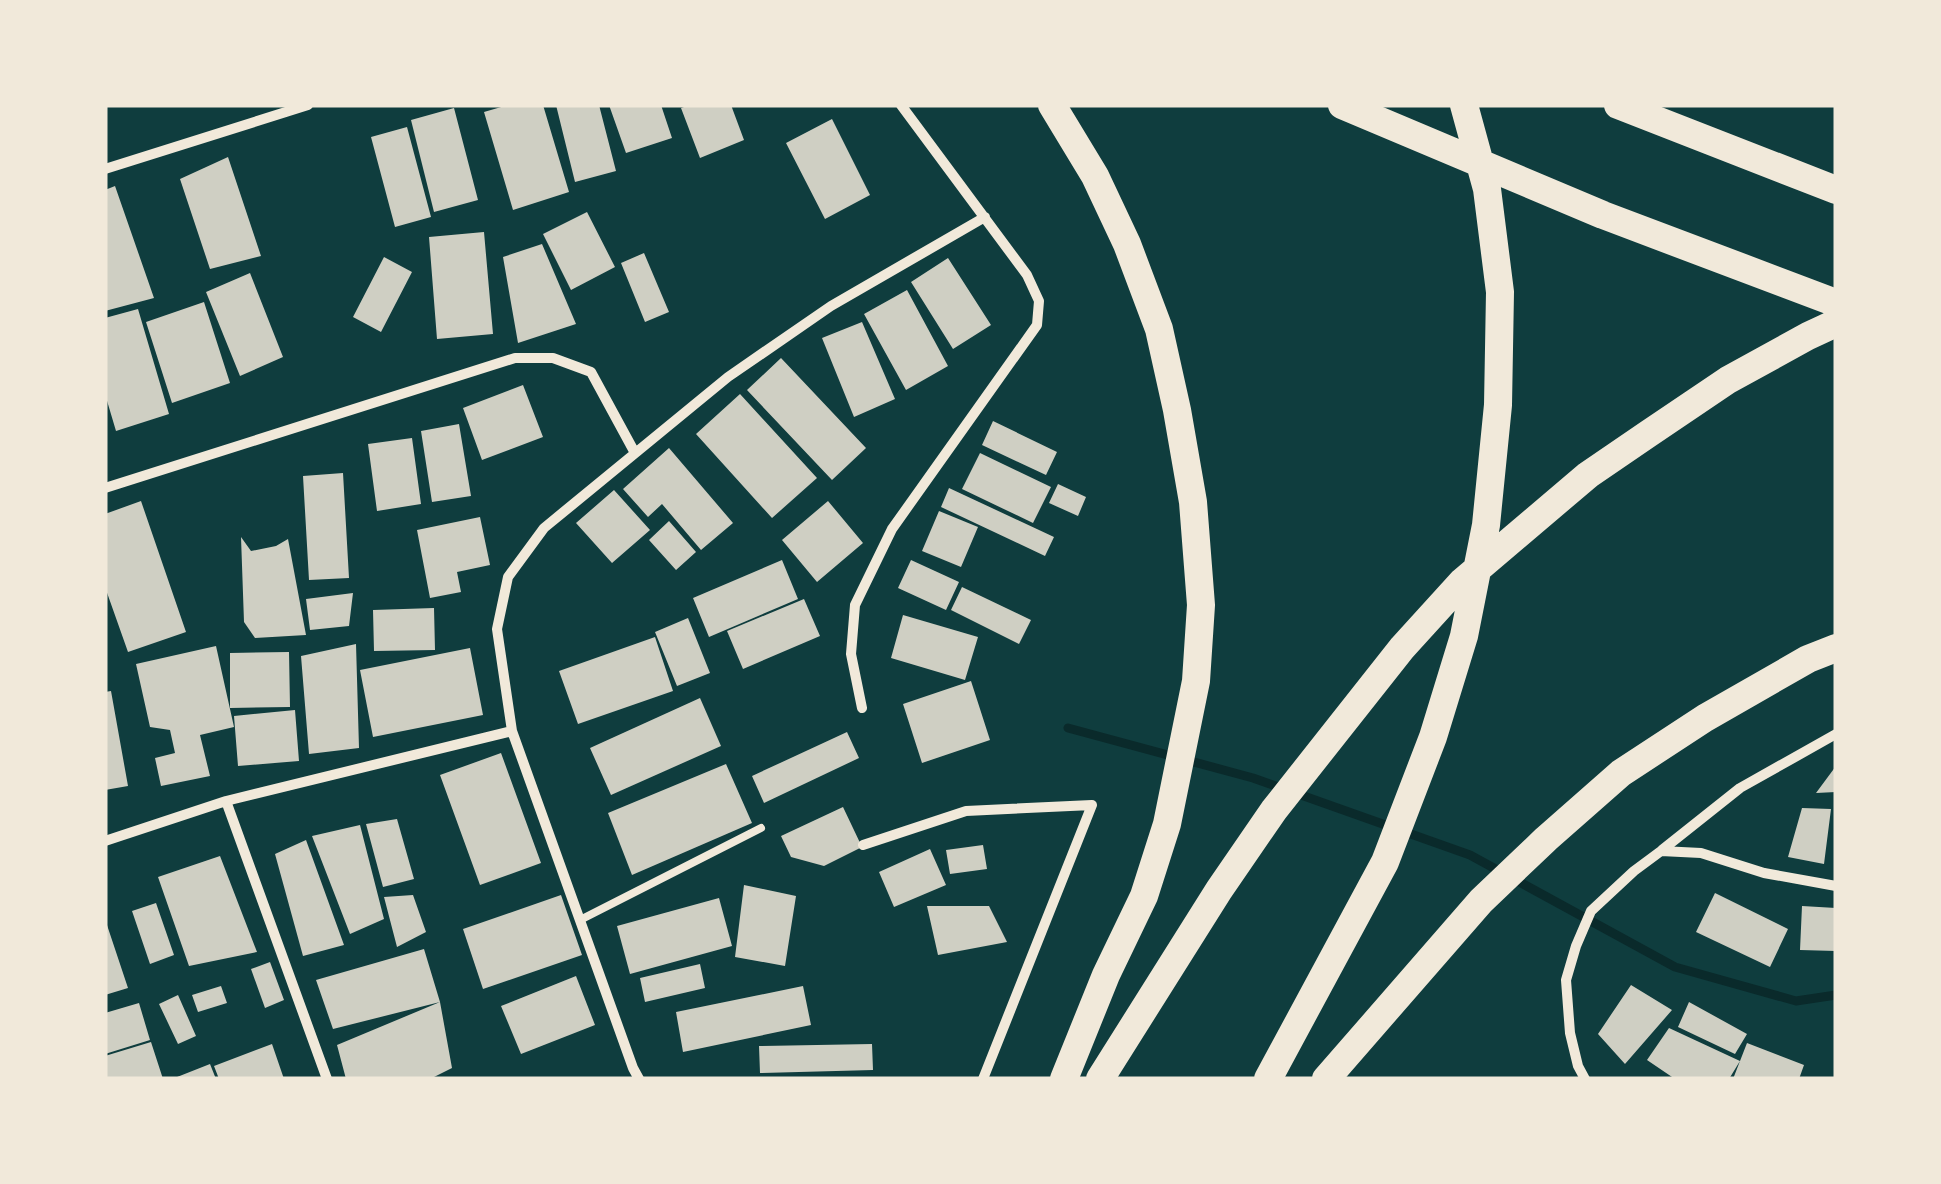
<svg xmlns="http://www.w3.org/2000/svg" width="1941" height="1184" font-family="Commissioner,sans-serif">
<rect width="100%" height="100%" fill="#0f3d3e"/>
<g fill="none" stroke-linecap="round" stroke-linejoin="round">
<path stroke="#0a2a2b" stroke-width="9" d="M1068,728L1253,778L1470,855L1675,967L1796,1001L1836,995"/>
</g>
<path fill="#cfcfc3" d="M508,105H543L569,192L513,210L484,112Z
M556,105H599L616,171L575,182Z
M609,105H661L672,138L626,153Z
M690,105H710L711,107L731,105L744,140L700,158L681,108Z
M454,108L478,200L434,212L411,120Z
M832,119L870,195L825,219L786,143Z
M407,127L431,217L395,227L371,137Z
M228,157L261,256L210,269L180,179Z
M115,186L154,298L105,311V190Z
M587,212L615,267L571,290L543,234Z
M484,232L493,334L437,339L429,237Z
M542,244L576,324L518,343L503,257Z
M644,253L669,312L645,322L621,263Z
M384,257L412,272L381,332L353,317Z
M948,258L991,325L953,349L911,282Z
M250,273L283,357L240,376L206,292Z
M907,290L948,366L906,390L864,314Z
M204,302L230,383L172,403L146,322Z
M138,309L169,414L116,431L105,394V318Z
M862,322L895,399L854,417L822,338Z
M781,358L866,448L832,480L747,390Z
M523,385L543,437L482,460L463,408Z
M740,394L817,478L772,518L696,434Z
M993,421L1057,452L1046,475L982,445Z
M459,424L471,496L432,502L421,431Z
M412,438L421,504L377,511L368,444Z
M669,448L733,523L701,550L662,504L648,517L623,489Z
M980,453L1051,487L1033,523L962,489Z
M343,473L349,578L309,580L303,476Z
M1058,484L1086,497L1078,516L1049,503Z
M949,488L1054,537L1045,556L941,507Z
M614,490L650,530L612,563L576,523Z
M141,501L186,632L128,652L105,587V514Z
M828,501L863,543L817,582L782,540Z
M939,511L978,527L961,567L922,551Z
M480,517L490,565L457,572L461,592L430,598L417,530Z
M669,521L696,552L676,570L649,540Z
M241,537L251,551L276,546L288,539L306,635L255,638L244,622Z
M782,560L798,599L709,637L693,598Z
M911,560L959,582L946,610L898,588Z
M962,587L1031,620L1019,644L951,610Z
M353,593L349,626L310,630L306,599Z
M804,599L820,636L743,669L727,631Z
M434,608L435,650L374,651L373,610Z
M903,615L978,637L965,680L891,658Z
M688,618L710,673L677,686L655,632Z
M655,637L673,691L578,724L559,671Z
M356,644L359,748L309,754L301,656Z
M216,646L234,727L200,735L210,776L161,786L155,758L175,753L170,730L150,727L136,664Z
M470,648L483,715L373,737L360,670Z
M289,652L290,707L230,708V653Z
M971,681L990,740L922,763L903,704Z
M111,691L128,786L105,790V692Z
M700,698L721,746L611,795L590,748Z
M295,710L299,761L238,766L234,716Z
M847,732L859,758L764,803L752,776Z
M501,753L541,863L480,885L440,775Z
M726,764L752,823L632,875L608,813Z
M1836,766V792L1816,793Z
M843,807L862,847L824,866L791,857L781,836Z
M1802,808L1831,809L1824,864L1788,857Z
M397,819L414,879L383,887L366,824Z
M360,825L384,919L350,934L312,836Z
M306,840L344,945L303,956L275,854Z
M983,845L987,869L950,874L946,850Z
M930,849L946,885L894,907L879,872Z
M220,856L257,952L189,966L158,877Z
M744,885L796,896L785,966L735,957Z
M1715,893L1788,929L1770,967L1696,932Z
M413,895L426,932L397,947L384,897Z
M561,895L582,955L483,989L463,929Z
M719,898L732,946L630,974L617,926Z
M156,903L174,955L150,964L132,911Z
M927,906H989L1007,942L938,955Z
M1802,906L1836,908V951L1800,950Z
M105,919L128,988L105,995Z
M424,949L440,1002L452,1068L430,1079H346L337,1045L440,1002L333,1029L316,980Z
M270,962L284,1000L265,1008L251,969Z
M700,964L705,988L645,1002L640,978Z
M576,976L595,1025L521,1054L501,1006Z
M1631,985L1672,1010L1625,1064L1598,1034Z
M221,986L227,1003L198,1012L192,995Z
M803,986L811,1025L683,1052L676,1012Z
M178,995L196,1036L178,1044L159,1004Z
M1689,1002L1747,1034L1735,1054L1678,1027Z
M139,1003L150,1040L105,1054V1013Z
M1669,1028L1740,1061L1747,1043L1804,1065L1799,1079H1733L1740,1061L1729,1079H1675L1647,1060Z
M151,1042L163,1079H105V1056Z
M272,1044L284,1079H219L214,1066Z
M872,1044L873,1070L760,1073L759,1046Z
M210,1064L216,1079H172Z"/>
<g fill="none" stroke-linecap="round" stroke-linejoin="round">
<path stroke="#f1e9da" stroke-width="8" d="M580,920L761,828"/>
<path stroke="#f1e9da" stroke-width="10" d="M105,169L308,105
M105,488L515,358H553L591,372L635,453
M862,708L851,654L855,605L892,529L1037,325L1039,301L1027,275L901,105
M226,801L327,1079
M105,841L226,801L512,731
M863,845L966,811L1092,805L983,1079
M1662,850L1740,788L1836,734
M639,1079L633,1068L512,731L497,629L508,577L544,528L728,377L831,306L985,217
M1585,1079L1578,1066L1570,1033L1566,980L1576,946L1591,911L1634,871L1661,851L1701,853L1764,873L1836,886"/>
<path stroke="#f1e9da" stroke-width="28" d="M1052,105L1095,176L1127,244L1159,329L1177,410L1193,502L1201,605L1196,681L1167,824L1144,896L1106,975L1064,1079
M1342,105L1603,215L1836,303
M1618,105L1836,190
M1100,1079L1219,890L1274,810L1402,648L1462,582L1588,475L1648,434L1728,380L1808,336L1836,323
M1268,1079L1385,862L1433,737L1464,636L1486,525L1498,405L1500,292L1487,189L1464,105
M1326,1079L1481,901L1546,839L1621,773L1705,718L1808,659L1836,648"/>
</g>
<rect width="1941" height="1184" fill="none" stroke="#f1e9da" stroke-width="215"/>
</svg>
